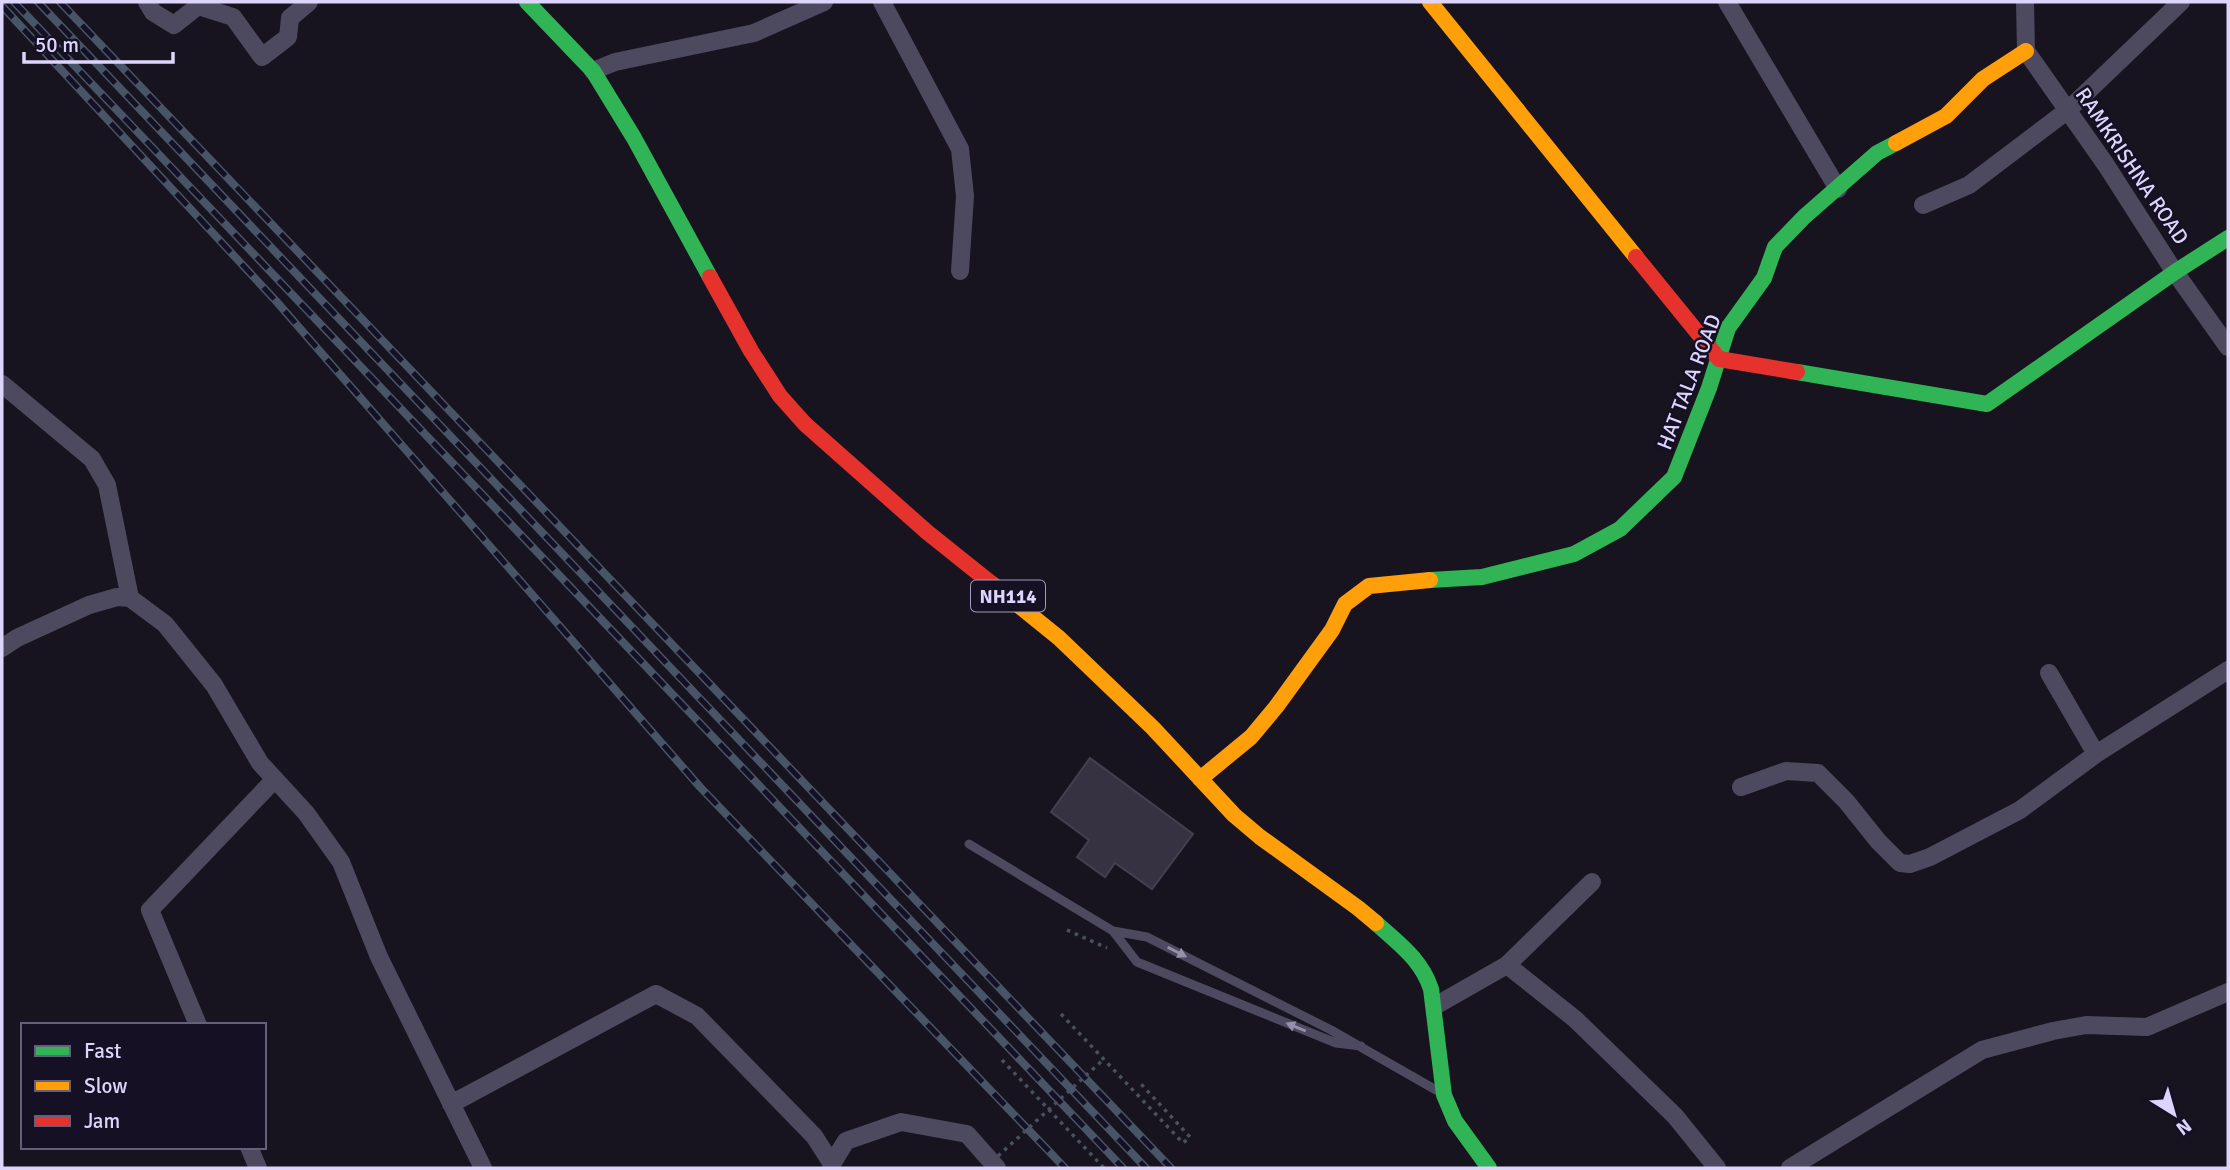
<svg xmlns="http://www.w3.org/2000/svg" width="2230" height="1170" font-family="Signika,sans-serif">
<rect width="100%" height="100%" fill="#17141f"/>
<path fill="#363241" stroke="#443f52" stroke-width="2" d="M1090,758L1193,834L1152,889L1115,863L1105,877L1077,857L1089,840L1051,812Z"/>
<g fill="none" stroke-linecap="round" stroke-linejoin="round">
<path stroke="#48515f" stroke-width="3.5" stroke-dasharray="3.5 5" stroke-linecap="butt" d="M1067,930L1107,948
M1061,1014L1183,1143L1190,1137L1141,1084
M1002,1060L1104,1168"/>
<path stroke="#4d4a5f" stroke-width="9" d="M969,844L1113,931L1137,962L1336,1043L1361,1046
M1113,931L1147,937L1331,1030L1436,1090"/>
<path stroke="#4d4a5f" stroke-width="18" d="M147,2L153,12L174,25L198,6L233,17L262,57L288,37L290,18L309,2
M882,2L960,149L965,196L960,271
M1727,2L1838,189
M2025,2L2026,51L2106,165L2172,268L2228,347
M593,71L615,62L754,33L824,2
M1923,205L1969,185L2068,110L2181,2
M2,384L92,459L107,485L130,598
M2,648L17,638L89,605L117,597L130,598L165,624L214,685L260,763L306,813L341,862L379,957L483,1168
M2049,673L2096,754
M1741,787L1786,771L1818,773L1846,801L1878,841L1900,863L1910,864L1930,857L2020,810L2096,754L2228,670
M1507,965L1575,1019L1675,1116L1717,1168
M1435,1006L1507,965L1592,882
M198,1025L150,910L275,779
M451,1104L656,994L697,1016L814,1136L832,1164L831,1168
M249,1147L258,1168
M832,1164L846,1141L901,1122L967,1134L997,1168
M1790,1168L1982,1050L2053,1031L2086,1025L2147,1027L2228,992"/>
<path stroke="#30b455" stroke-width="16" d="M527,2L593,71L634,138L710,277
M1797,372L1987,404L2175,272L2228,238
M1430,580L1482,577L1574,554L1620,529L1674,477L1709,388L1728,328L1764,278L1775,247L1804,217L1877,153L1896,143
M1376,923C1399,944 1421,959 1431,989L1444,1095L1455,1121L1489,1168"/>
<path stroke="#ff9f0a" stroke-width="16" d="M1430,2L1636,257
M1896,143L1946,116L1983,79L2026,51
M992,584L1059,638L1153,728L1234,815L1260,837L1358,908L1376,923
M1200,779L1251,737L1276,707L1332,630L1345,604L1369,586L1430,580"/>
<path stroke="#e5322d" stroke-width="16" d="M1636,257L1719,359L1797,372
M710,277L751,351L780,396L805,424L927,532L992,584"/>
<defs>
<path id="rail" d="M14,2L1123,1168
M38,2L1146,1168
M60,2L1171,1168
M2,6L276,301L700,787L1065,1168"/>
</defs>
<use href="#rail" stroke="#475567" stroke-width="8"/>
<use href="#rail" stroke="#151023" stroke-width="5" stroke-dasharray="16" stroke-linecap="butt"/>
<path stroke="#48515f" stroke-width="3.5" stroke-dasharray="3.5 5" stroke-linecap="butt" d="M998,1156L1104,1059"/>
</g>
<defs><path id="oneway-solid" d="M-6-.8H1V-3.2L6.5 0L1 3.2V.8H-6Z" transform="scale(1.75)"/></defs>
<g fill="#9690ae">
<use href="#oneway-solid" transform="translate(1177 952) rotate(27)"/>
<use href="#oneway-solid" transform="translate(1296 1027) rotate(-158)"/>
</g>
<g text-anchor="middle" stroke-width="5" stroke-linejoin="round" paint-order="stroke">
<rect fill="#151023" stroke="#a29abb" stroke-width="2" x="971" y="580.5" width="74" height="31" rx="5"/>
<g font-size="19" font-weight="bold" fill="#ded5fc">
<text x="1008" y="603">NH114</text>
</g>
<g font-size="21" fill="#ded5fc" stroke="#151023">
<text transform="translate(2132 166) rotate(56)" y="7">RAMKRISHNA ROAD</text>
<text transform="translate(1689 382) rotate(-69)" y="7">HAT TALA ROAD</text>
</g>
</g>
<rect width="2230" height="1170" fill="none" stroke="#ded5fc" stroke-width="7"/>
<rect x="21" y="1023" width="245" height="126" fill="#151023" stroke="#655f7a" stroke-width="2"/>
<rect x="35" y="1046" width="35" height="10" fill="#30b455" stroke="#655f7a" stroke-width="2"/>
<text x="84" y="1058" font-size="21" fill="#ded5fc">Fast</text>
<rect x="35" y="1081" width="35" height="10" fill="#ff9f0a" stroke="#655f7a" stroke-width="2"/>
<text x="84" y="1093" font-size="21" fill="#ded5fc">Slow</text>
<rect x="35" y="1116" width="35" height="10" fill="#e5322d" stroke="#655f7a" stroke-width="2"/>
<text x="84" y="1128" font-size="21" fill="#ded5fc">Jam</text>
<g transform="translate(2174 1114) rotate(143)" stroke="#151023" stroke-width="5" paint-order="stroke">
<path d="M0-5L12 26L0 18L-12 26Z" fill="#ded5fc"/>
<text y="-10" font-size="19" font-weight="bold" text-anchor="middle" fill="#ded5fc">N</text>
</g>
<path d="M24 52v10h149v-10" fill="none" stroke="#ded5fc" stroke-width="3.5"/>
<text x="35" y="52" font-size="21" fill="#ded5fc" stroke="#151023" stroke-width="5" paint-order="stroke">50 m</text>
</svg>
